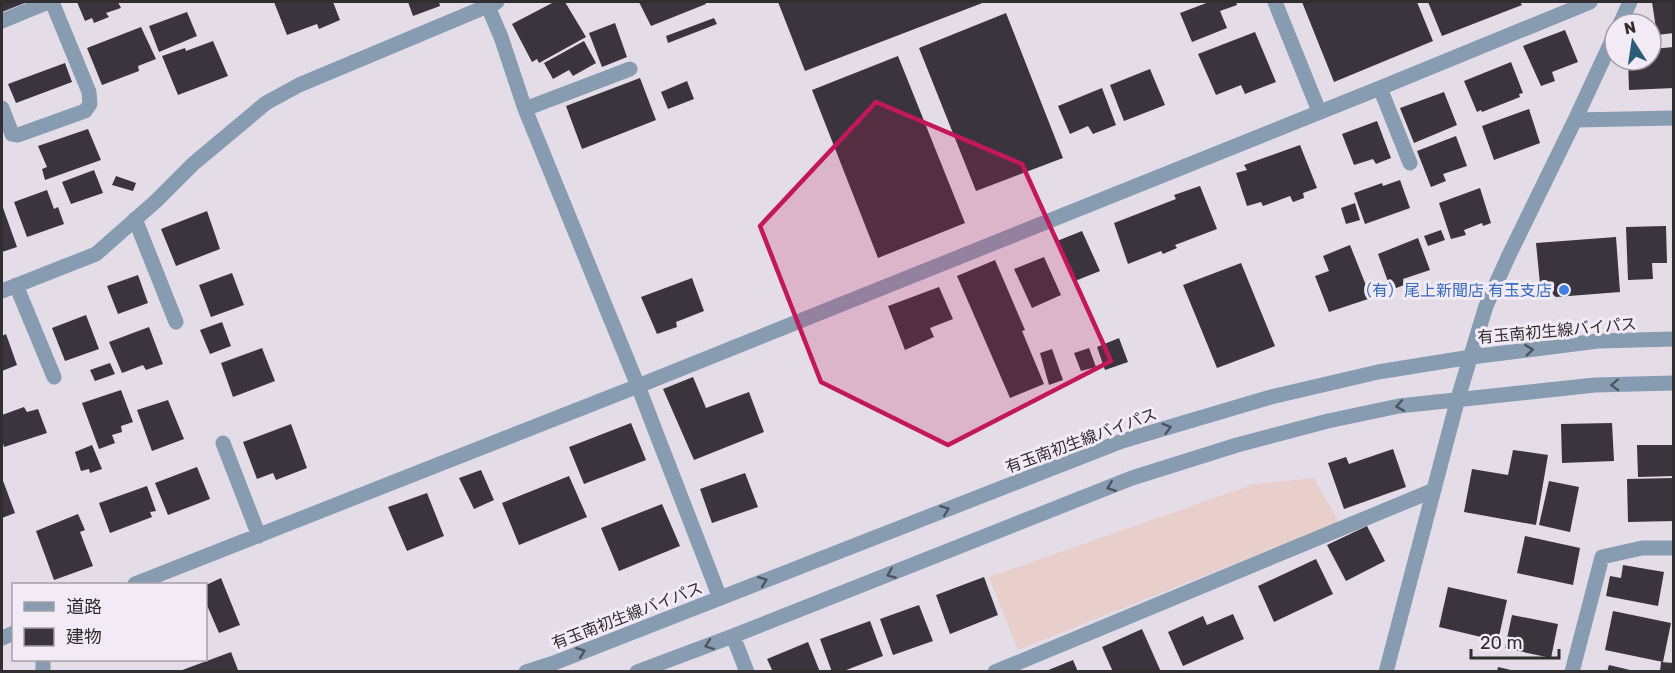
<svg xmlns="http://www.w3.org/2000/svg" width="1675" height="673" font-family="Rubik,'Noto Sans JP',sans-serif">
<rect width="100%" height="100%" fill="#e4dde7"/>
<path fill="#e9cfcc" d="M1314,478L1339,522L1018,650L989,577L1254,484Z"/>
<path fill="#3a343c" d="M2,2H27L2,12Z
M77,2H118L121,8L106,13L109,17L94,23L92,18L85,21Z
M274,2H333L340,20L319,29L317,24L287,35Z
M408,2H439L440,6L413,16Z
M554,2H565L586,37L539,63L537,59L532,62L512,24Z
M639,2H705L706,4L651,26Z
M778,2H985L805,71Z
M1209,2H1236L1237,5L1220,11L1227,28L1192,42L1180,13Z
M1302,2H1417L1433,41L1334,82Z
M1428,2H1520L1522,5L1442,36Z
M1652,2H1674V33L1657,35Z
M187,12L197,36L159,52L149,26Z
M1006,13L1063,158L976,191L919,48Z
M714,18L717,24L668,43L666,36Z
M615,23L627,57L602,67L589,33Z
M141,27L156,59L138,66L139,71L102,85L87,48Z
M1565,30L1578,62L1552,72L1555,81L1541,86L1523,46Z
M1255,32L1276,82L1245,94L1241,85L1216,95L1198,54Z
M213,41L228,76L178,95L162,56L185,48L186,51Z
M584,41L596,63L573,76L569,70L553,79L544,63Z
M1674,47V88L1629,90L1628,60H1651V49Z
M898,56L965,223L878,258L812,90Z
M1511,62L1523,93L1519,94L1520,97L1482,112L1481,110L1477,112L1464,81Z
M65,63L72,82L16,103L8,84Z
M1150,69L1165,105L1124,121L1110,85Z
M640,78L656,120L582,149L566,106Z
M687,81L694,99L668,109L661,92Z
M1102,88L1116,125L1093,134L1088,126L1070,134L1058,106Z
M1444,92L1457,125L1414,143L1400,108Z
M1529,109L1540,143L1494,160L1482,126Z
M1377,121L1391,158L1376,164L1373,159L1354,165L1342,134Z
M88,129L101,160L45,180L42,169L47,167L38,146Z
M1456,136L1467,166L1443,174L1446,181L1431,187L1417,151Z
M1300,145L1317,188L1303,193L1304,198L1293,202L1290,196L1263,206L1261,202L1247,206L1236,173L1247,170L1244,165Z
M94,170L103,193L71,204L62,182Z
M116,176L136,183L133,191L112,185Z
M1400,180L1410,208L1365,224L1354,193L1382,183L1383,186Z
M1200,186L1217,229L1175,245L1177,248L1163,254L1161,251L1128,264L1114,223L1176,199L1174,195Z
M1480,188L1491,223L1483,226L1482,223L1464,230L1466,235L1451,239L1439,203Z
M47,190L54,209L58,207L64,224L27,237L14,202Z
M1355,203L1360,220L1346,224L1341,208Z
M2,205L17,247L2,252Z
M207,211L220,249L176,266L161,229Z
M1666,226L1667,263H1652L1653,279L1628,280L1626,227Z
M1441,230L1445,240L1428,246L1424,236Z
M1082,231L1100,271L1075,281L1057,241Z
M1616,237L1620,292L1556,297L1540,284L1536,243Z
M1418,238L1430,270L1403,279L1404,285L1391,290L1378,254Z
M1350,245L1371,298L1329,312L1315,276L1329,271L1323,256Z
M1044,257L1061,295L1032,308L1014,269Z
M995,260L1025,330L1022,331L1044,384L1010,398L957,276Z
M1241,263L1275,346L1217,368L1183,285Z
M232,273L244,305L211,317L199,285Z
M138,275L148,303L118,314L107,286Z
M692,278L704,311L676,322L677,327L657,334L641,297Z
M939,287L953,319L930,328L934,337L905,350L888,306Z
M86,315L99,349L65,361L52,328Z
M222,322L231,346L210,354L200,330Z
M149,327L163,364L146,370L143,365L122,373L109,342Z
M6,334L17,365L2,371V336Z
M1119,338L1128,362L1105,370L1097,347Z
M262,348L275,381L233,397L221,363Z
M1089,348L1096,367L1081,371L1074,353Z
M1052,349L1063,380L1049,385L1040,353Z
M110,363L115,374L95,381L90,370Z
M693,377L706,408L749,392L764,432L694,460L663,389Z
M121,390L133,422L121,426L122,432L112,435L115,443L99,449L82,403Z
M168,400L184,439L152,451L137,410Z
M24,407L27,412L38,409L47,433L4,447L2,440V415Z
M631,423L646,460L584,484L569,447Z
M1612,423L1614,461L1562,463L1561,424Z
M291,424L307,468L276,480L273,473L257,479L243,442Z
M92,445L102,469L90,473L89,469L81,471L75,452Z
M1637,445H1674V476L1638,477Z
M1393,449L1406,487L1344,509L1328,463L1346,457L1349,464Z
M1513,450L1548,455L1536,525L1464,512L1472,469L1508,475Z
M197,467L210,499L168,515L155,483Z
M481,470L494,500L474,509L459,478Z
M745,473L758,507L712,523L700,489Z
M569,476L587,517L519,545L502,503Z
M2,478L15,513L2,518Z
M1674,478V521L1628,522L1627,479Z
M1549,481L1579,487L1570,532L1539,525Z
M147,486L156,511L150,512L152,517L110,533L99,503Z
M427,493L444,536L407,551L388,507Z
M662,504L680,546L619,571L601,528Z
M78,514L85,530L80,532L93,566L54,580L36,531Z
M1367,526L1385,561L1346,581L1327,545Z
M1525,536L1580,548L1573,585L1517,573Z
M1316,559L1333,594L1274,622L1258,586Z
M1623,565L1664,572L1658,606L1606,596L1610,576L1621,578Z
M984,577L998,615L950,634L936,595Z
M221,578L240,625L219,633L206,603V585Z
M1448,587L1507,600L1498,641L1439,627Z
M919,605L933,641L893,655L880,619Z
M1613,611L1671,623L1663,662L1605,650Z
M1233,614L1244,639L1183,666L1168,632L1203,616L1207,625Z
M1512,615L1558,624L1551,658L1505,648Z
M870,621L883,656L841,672H832L820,639Z
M1142,629L1161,672H1113L1102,647Z
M808,642L820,672H773L767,659Z
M231,652L238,670L233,672H177Z
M1073,660L1078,672H1046V671Z
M1661,662L1674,663V672H1660Z
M1609,665L1634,671V672H1607Z
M1498,667L1515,671V672H1497Z"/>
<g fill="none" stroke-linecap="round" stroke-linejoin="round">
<path stroke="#879cb1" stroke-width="15" d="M486,2L501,37L525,109L638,386L720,598
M1275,2L1319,111
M2,21L48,2
M1620,24L1630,2
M1380,88L1410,163
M2,108L12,134L18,135L85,111L90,104L89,92L52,2
M525,109L630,69
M1575,120L1674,118
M135,219L176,322
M16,285L54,377
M2,291L96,254L156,201L193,164L266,103L299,85L497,2
M223,443L259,536
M135,584L638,386L1380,88L1590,2
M733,636L747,672
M2,638L14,633
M43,660V672
M526,672L554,663L1122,441L1271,397L1378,372L1471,357L1598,341L1674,339
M637,672L733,636L1132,478L1237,445L1328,421L1399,406L1595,385L1674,383
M995,672L1434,490
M1386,672L1458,398L1486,306L1509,255L1575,120L1615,34
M1572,672L1602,557L1642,548H1674"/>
</g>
<defs><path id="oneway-chevron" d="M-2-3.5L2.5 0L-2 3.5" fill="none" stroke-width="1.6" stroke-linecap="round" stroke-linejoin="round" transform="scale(1.5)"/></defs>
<g stroke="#4e545e">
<use href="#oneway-chevron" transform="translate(1529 350) rotate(-7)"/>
<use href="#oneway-chevron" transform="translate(1615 385) rotate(178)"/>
<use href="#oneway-chevron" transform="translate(1400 406) rotate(170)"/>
<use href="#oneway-chevron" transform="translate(1167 428) rotate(-16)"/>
<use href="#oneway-chevron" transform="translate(1111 487) rotate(158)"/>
<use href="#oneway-chevron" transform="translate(945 510) rotate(-21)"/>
<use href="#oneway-chevron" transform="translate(891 574) rotate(158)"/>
<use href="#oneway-chevron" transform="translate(763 581) rotate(-21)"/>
<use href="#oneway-chevron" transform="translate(709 645) rotate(160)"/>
<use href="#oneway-chevron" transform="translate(581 652) rotate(-21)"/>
</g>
<path fill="#c2185b" fill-opacity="0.2" stroke="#c2185b" stroke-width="4.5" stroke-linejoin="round" d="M876,102L1022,164L1111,361L948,445L821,382L760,226Z"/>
<circle fill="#3f7fe0" stroke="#f2eaf4" stroke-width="2" cx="1564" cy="290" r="6"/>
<g text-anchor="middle" stroke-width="6" stroke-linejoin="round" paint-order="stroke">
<g font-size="16" fill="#366cbe" stroke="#f2eaf4" text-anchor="end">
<text x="1552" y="296">（有）尾上新聞店 有玉支店</text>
</g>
<g font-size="16" fill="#302e31" stroke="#f2eaf4">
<text transform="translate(1557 330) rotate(-5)" y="6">有玉南初生線バイパス</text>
<text transform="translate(1081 440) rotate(-20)" y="6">有玉南初生線バイパス</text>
<text transform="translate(627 615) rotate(-21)" y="6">有玉南初生線バイパス</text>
</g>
</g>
<rect width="1675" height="673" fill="none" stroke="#302e31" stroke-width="6"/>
<rect x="12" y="583" width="195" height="78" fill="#f2eaf4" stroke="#a49fa6" stroke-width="1.5"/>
<rect x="24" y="602" width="30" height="9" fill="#879cb1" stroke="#a49fa6" stroke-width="1.5"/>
<text x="66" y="613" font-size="18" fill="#302e31">道路</text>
<rect x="24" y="628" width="30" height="18" fill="#3a343c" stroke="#a49fa6" stroke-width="1.5"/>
<text x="66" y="643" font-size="18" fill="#302e31">建物</text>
<g transform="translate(1633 42) rotate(348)"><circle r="28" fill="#f2eaf4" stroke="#a49fa6" stroke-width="1.5"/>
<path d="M0-4.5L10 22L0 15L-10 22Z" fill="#2b5d7a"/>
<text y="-9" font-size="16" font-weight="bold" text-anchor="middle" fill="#302e31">N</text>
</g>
<path d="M1471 649v9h88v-9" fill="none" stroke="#302e31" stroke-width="3"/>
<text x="1480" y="649" font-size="18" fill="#302e31" stroke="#f2eaf4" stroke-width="4.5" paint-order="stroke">20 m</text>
</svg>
